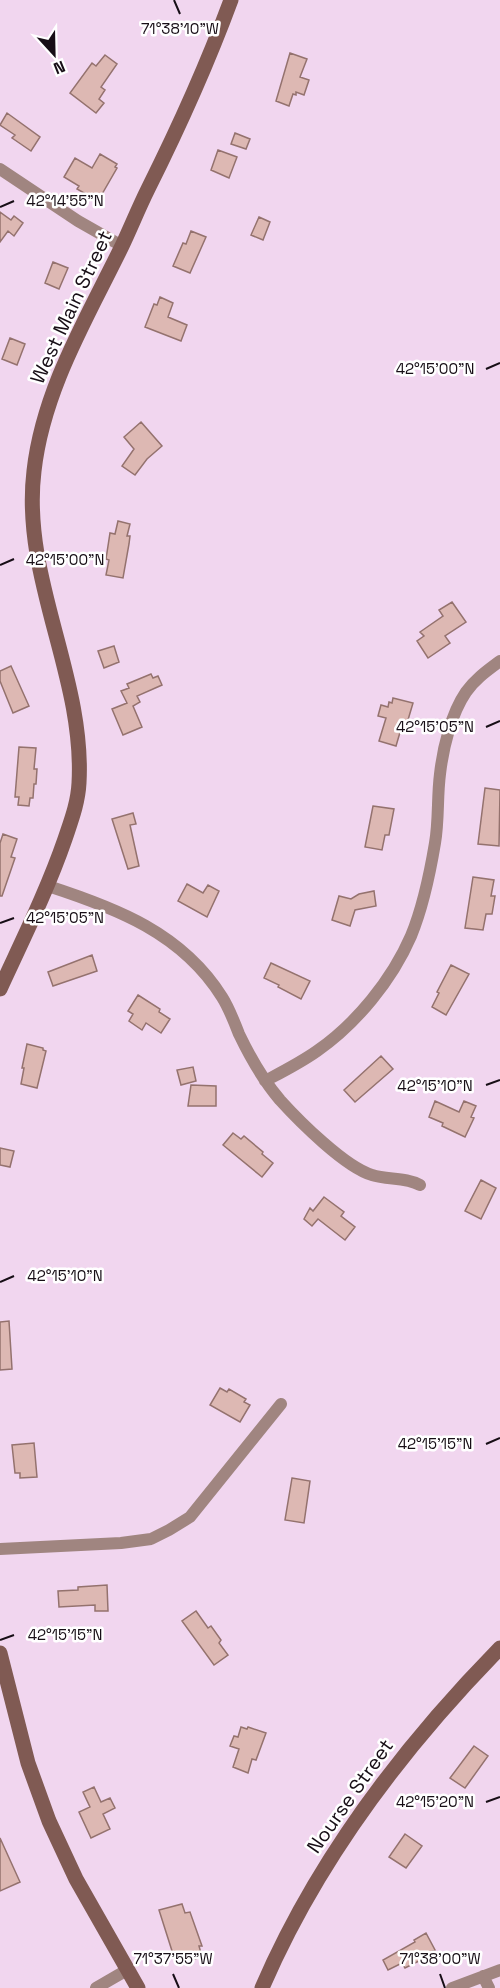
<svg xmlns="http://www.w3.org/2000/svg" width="500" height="1988" font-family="'Space Grotesk',sans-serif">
<rect width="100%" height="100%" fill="#f1d6ef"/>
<path fill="#ddb8b3" stroke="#94726e" stroke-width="1.5" d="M290,53L307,59L300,77L309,80L304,95L296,92V95L293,94L289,106L276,101Z
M105,55L117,64L101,87L105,90L99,99L104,103L96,113L70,93L92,63L96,66Z
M7,113L40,137L31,151L12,138L15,135L0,125Z
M235,133L250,139L246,149L231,144Z
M218,150L237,157L229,178L211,170Z
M100,154L117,164L115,167L117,168L98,201L77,189L79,186L64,177L75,158L92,168Z
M0,212L11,220L14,216L23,223L14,236L8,231L0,242Z
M259,217L270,222L263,240L251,235Z
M191,231L206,237L190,273L173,266L183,243L186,244Z
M53,262L68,268L59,289L45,283Z
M160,297L173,303L168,317L187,325L181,341L145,327L154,304L157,305Z
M10,338L25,344L17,365L2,359Z
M141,422L162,446L147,459L135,475L122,466L134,449L124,437Z
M118,521L130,524L127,536H130L129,544L123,578L106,575L109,560L106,559L110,533L115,534Z
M452,602L466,622L445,636L450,643L428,658L417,641L424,636L420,632L443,616L439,610Z
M114,646L119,662L104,668L98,651Z
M11,666L29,706L13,713L0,681V671Z
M151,674L153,678L158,676L162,685L137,696L140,702L133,706L142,727L123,735L112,709L127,703L121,691L129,688L127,684Z
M393,698L413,703L405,730L401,729L396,746L379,741L386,718L378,716L381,705L388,707L389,702L392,703Z
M19,747L36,748L34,769H37L36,784H34L33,798H30L29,806L18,805L19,797H15Z
M485,788L500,790L499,846L478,844Z
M373,806L394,809L389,835H385L382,850L365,847Z
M133,813L136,824L130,825L139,866L128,869L112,819Z
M3,834L17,839L11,857L15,858L2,896H0V843Z
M473,877L494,880L491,896H495L492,914H486L483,930L465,928Z
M187,884L203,893L208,885L219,891L207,917L178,901Z
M374,891L376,906L355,910L350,926L332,920L339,896L351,899L359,894Z
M92,955L97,971L53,986L48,972Z
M271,963L310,981L301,999L278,987L279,985L264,978Z
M451,965L469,974L446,1015L432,1007L439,993L437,992Z
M138,995L160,1009L159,1012L170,1019L161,1033L146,1023L142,1030L129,1021L133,1014L128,1011Z
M27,1044L43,1048V1050L46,1051L37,1088L21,1084L24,1068H22Z
M381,1056L393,1069L355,1102L344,1090Z
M193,1067L196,1081L181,1085L177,1070Z
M191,1085L216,1086V1106H188Z
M435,1101L459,1112L464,1101L476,1106L471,1117L474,1118L465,1137L442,1126L443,1123L429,1117Z
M233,1133L241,1139L244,1136L263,1152L262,1154L273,1163L262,1177L223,1145Z
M0,1148L14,1151L10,1167L0,1165Z
M481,1180L496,1188L481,1219L465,1211Z
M324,1197L344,1212L341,1216L355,1227L345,1240L318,1219L312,1226L304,1219L310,1208L313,1211Z
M9,1321L12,1369L0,1370V1322Z
M220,1388L227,1392L229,1389L246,1399L244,1402L250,1405L240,1422L210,1405Z
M34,1443L37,1477L20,1478V1473H15L12,1445Z
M292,1478L310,1481L304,1523L285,1520Z
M107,1585L108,1611H95V1605L59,1607L58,1591L78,1590V1587Z
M196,1611L208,1628L211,1626L221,1640L219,1643L228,1655L214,1665L182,1621Z
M241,1727L247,1729L248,1727L266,1733L256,1760L252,1759L248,1773L233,1767L239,1749L230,1746L234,1736L238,1737Z
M474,1746L488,1756L465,1788L450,1778Z
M94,1787L101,1802L110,1798L115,1808L103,1814L110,1829L91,1838L79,1812L90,1807L83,1792Z
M405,1834L422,1846L406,1868L389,1857Z
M0,1838L20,1882L0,1891Z
M182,1904L185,1913L190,1912L202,1946H199L202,1957L180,1963L177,1953L173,1954L159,1910Z
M426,1933L435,1950L423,1956L425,1958L405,1968L402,1963L388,1970L383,1960L415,1942L414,1940Z"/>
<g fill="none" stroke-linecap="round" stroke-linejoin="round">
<path stroke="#a08580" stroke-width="12" d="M0,169L78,221L122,246
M48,886C116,908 182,933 222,997C229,1008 234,1021 239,1034C250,1057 263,1080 280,1100C299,1121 345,1167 372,1175C387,1180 406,1177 420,1185
M265,1081C282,1072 300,1063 317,1051C356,1024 392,980 411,936C423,907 430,873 435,843C439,820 437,797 440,774C443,748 451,714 466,692C475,679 488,670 500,661
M0,1549L121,1543L151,1539L169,1530L190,1517L281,1404
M483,1976L489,1988
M96,1988L127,1970
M452,1988L500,1970"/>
<path stroke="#805a53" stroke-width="15" d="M0,989C23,939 47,891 65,839C71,821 78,803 79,783C85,676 21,578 34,471C43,390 87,318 122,246C131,227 139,207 148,189C179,127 207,65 231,0
M0,1653L28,1763L49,1821L76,1879L138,1988
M262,1988C317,1860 403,1747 500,1648"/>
</g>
<path fill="none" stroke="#170e16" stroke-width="2" d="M174,0L180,14M0,207L14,201M486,369L500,363M0,565L14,559M486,727L500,721M0,923L14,918M486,1085L500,1080M0,1282L14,1276M486,1444L500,1438M0,1640L14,1635M486,1802L500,1797M173,1974L179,1988M440,1974L445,1988"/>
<g text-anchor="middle" stroke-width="5" stroke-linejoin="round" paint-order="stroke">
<g font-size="20" fill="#170e16" stroke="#fff">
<text transform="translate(71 307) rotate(-65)" y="7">West Main Street</text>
<text transform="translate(350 1796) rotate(-55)" y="7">Nourse Street</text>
</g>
</g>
<g font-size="15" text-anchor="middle" fill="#170e16" stroke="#fff" stroke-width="5" stroke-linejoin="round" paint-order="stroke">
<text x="180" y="34">71°38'10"W</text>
<text x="65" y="206">42°14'55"N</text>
<text x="435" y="374">42°15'00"N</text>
<text x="65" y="565">42°15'00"N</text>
<text x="435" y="732">42°15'05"N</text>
<text x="65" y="923">42°15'05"N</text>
<text x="435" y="1091">42°15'10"N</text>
<text x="65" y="1281">42°15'10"N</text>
<text x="435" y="1449">42°15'15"N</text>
<text x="65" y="1640">42°15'15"N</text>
<text x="435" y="1807">42°15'20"N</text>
<text x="173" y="1964">71°37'55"W</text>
<text x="440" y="1964">71°38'00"W</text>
</g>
<g transform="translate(54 54) rotate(158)" stroke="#ffffff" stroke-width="4.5" paint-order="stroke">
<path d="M0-4.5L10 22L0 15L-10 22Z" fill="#170e16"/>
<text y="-9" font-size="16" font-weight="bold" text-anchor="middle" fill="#170e16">N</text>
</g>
</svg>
